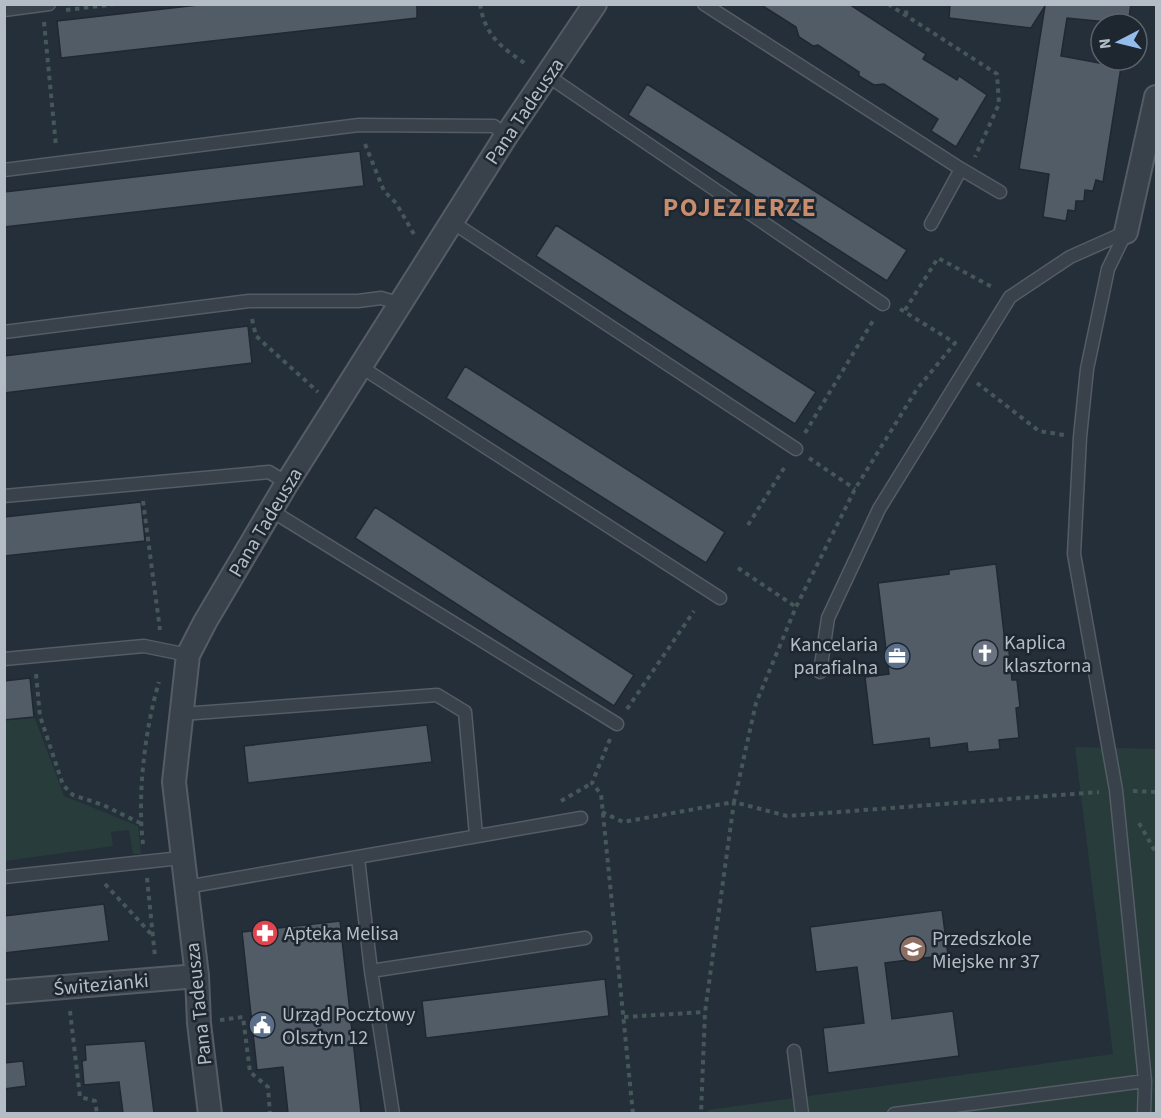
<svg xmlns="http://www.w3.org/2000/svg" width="1161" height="1118" font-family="'Source Sans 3',sans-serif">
<rect width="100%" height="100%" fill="#252f39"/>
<path fill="#283c3b" d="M34,716L64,796L138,826L141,854H133L129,830L111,832L113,846L5,861L4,720Z
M1075,747L1156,749V1113L707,1114L708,1110L1113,1054Z"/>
<path fill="#515c67" stroke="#202831" stroke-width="1.5" d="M207,4H417V18L61,58L57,21Z
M760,4H849L926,54L923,59L957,80L959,76L987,95L956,147L931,131L938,119L884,84L874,85L859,76V72L818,45L813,46L799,37L796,27Z
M950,4H1131L1128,24L1067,18L1061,56L1121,67L1103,182L1096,180L1093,191L1085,190L1084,201H1076L1075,211L1068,210L1066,221L1043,217L1049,174L1019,169L1045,6L1031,28L949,18Z
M647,84L907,250L887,281L628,115Z
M360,151L364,186L4,227V192Z
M556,225L816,392L795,424L536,256Z
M248,326L252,363L4,393V356Z
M465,366L725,532L706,563L446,398Z
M141,502L145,541L4,556V517Z
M375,507L634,675L614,706L355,538Z
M996,564L1005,642H1008L1012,680H1017L1020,707L1016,708L1019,738L999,740L1000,749L968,752L967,743L930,748L929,738L873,745L865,677L889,674L878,583L949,574V570Z
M30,678L34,717L4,720V681Z
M427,725L432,762L248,783L244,746Z
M104,904L109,941L4,953V916Z
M942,910L948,955L885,963L892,1019L953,1011L959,1056L828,1073L823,1028L864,1023L857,967L816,972L810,927Z
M340,921L361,1113H288L283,1067L257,1070L242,932Z
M605,979L609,1016L426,1038L422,1001Z
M145,1041L154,1113H123L119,1082L84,1085L82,1061L86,1060L85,1045Z
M23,1061L26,1086L4,1089V1063Z"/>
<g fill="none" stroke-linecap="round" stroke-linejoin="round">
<defs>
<path id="service" d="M704,4L961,169L931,224
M4,10L49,4
M548,76L883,304
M961,169L1000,192
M4,170L359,125L494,126L506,136
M452,222L796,449
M1126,232L1108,269L1087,369L1080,437L1074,554L1116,790L1145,1081
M4,332L249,301H358L381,298L401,304
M361,367L720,598
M4,496L269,472L287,483
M272,511L617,724
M4,659L144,646L188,655
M820,672L828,618L879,509L1010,297L1070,257L1126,232
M182,714L437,695L465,712L476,835
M358,858L371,971L393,1114
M4,877L181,858
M186,887L581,818
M371,971L585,938
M794,1051L802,1114
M894,1114L1145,1081L1144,1114"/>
<path id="minor" d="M1126,232L1156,97
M4,992L197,976
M210,1114L199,1023L197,976L174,782L188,655L205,622L287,483L506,136L595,4"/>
</defs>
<use href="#service" stroke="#545c65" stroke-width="15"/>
<use href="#minor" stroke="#545c65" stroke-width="26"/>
<path stroke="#455758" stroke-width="4" stroke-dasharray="4.5 4.5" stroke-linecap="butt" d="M480,4C485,36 501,47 526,64
M888,4L997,74L999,104L975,157
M66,10L116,4
M906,15L907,4
M44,22L56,146
M365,144L384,191L396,203L415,236
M900,309L955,343L917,389L855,489L796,607L756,703L734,802L787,816L1099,792
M905,310L938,258L994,288
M252,319L256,336L318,392
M977,383L1039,431L1064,435
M805,433L874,319
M809,458L855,489
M143,501L160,630
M748,525L786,465
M738,568L796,607
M36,674L40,716L63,785L73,795L103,805L140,823
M627,709L694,611
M610,739L592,783L601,794L633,1114
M1133,791L1156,792
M561,801L592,783
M602,812L623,822L734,802L705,1012L701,1114
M1139,823L1156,853
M143,844C137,796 145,728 159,682
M147,878L155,957
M105,884L153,936
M70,1011L80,1097L95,1101L97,1114
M624,1017L705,1012
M220,1020L243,1017L250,1072L268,1087L270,1114"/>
<use href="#service" stroke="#39414a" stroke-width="12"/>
<use href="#minor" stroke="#39414a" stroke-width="22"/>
</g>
<defs>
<symbol id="church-disc" viewBox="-11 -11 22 22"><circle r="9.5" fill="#6b7280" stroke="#1e262f"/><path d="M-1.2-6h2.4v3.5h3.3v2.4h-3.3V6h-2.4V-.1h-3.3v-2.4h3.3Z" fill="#fff"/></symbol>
<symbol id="office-disc" viewBox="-11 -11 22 22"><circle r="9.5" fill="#5c6f8a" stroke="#1e262f"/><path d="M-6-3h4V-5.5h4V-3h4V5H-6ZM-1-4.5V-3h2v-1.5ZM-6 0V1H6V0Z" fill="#fff"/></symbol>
<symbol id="pharmacy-disc" viewBox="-11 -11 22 22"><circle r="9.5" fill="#e0444e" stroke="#1e262f"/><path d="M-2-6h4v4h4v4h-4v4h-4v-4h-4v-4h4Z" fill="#fff"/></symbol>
<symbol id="school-disc" viewBox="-11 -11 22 22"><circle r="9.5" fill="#8d6e63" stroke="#1e262f"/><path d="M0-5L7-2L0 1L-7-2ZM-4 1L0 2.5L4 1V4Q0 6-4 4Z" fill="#fff"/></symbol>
<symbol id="civic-disc" viewBox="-11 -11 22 22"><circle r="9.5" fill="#5c6f8a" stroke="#1e262f"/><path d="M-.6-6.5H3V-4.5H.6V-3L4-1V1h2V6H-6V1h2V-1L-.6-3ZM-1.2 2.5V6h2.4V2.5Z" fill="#fff"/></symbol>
</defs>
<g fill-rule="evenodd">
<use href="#church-disc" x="970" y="638" width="30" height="30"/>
<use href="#office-disc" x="882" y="641" width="30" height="30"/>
<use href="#pharmacy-disc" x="250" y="918" width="30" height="30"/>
<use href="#school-disc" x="898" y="934" width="30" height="30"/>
<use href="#civic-disc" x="247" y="1010" width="30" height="30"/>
</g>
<g text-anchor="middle" stroke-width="5" stroke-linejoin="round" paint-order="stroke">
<g font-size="20" fill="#b4bcc5" stroke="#1e262f">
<text transform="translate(524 111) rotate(-56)" y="7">Pana Tadeusza</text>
<text transform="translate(265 522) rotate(-59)" y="7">Pana Tadeusza</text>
<text transform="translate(101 984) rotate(-5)" y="7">Świtezianki</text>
<text transform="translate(198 1004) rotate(-96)" y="7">Pana Tadeusza</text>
</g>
<g font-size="20" fill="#b4bcc5" stroke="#1e262f" text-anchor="start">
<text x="1004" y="649">Kaplica<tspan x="1004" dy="23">klasztorna</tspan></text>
<text x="878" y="651" text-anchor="end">Kancelaria<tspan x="878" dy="23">parafialna</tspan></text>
<text x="284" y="940">Apteka Melisa</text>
<text x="932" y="945">Przedszkole<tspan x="932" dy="23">Miejske nr 37</tspan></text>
<text x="282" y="1021">Urząd Pocztowy<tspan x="282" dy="23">Olsztyn 12</tspan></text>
</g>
<g font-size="26" font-weight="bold" letter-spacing="1.5" fill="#c88d6d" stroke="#1e262f">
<text x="740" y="216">POJEZIERZE</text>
</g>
</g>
<rect width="1161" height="1118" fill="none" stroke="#b4bcc5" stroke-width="12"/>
<g transform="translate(1119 42) rotate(263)"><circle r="28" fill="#1e262f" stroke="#5a626b" stroke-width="1.5"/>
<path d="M0-4.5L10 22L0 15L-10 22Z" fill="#93bcec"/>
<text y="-9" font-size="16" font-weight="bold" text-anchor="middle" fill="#b4bcc5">N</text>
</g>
</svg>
